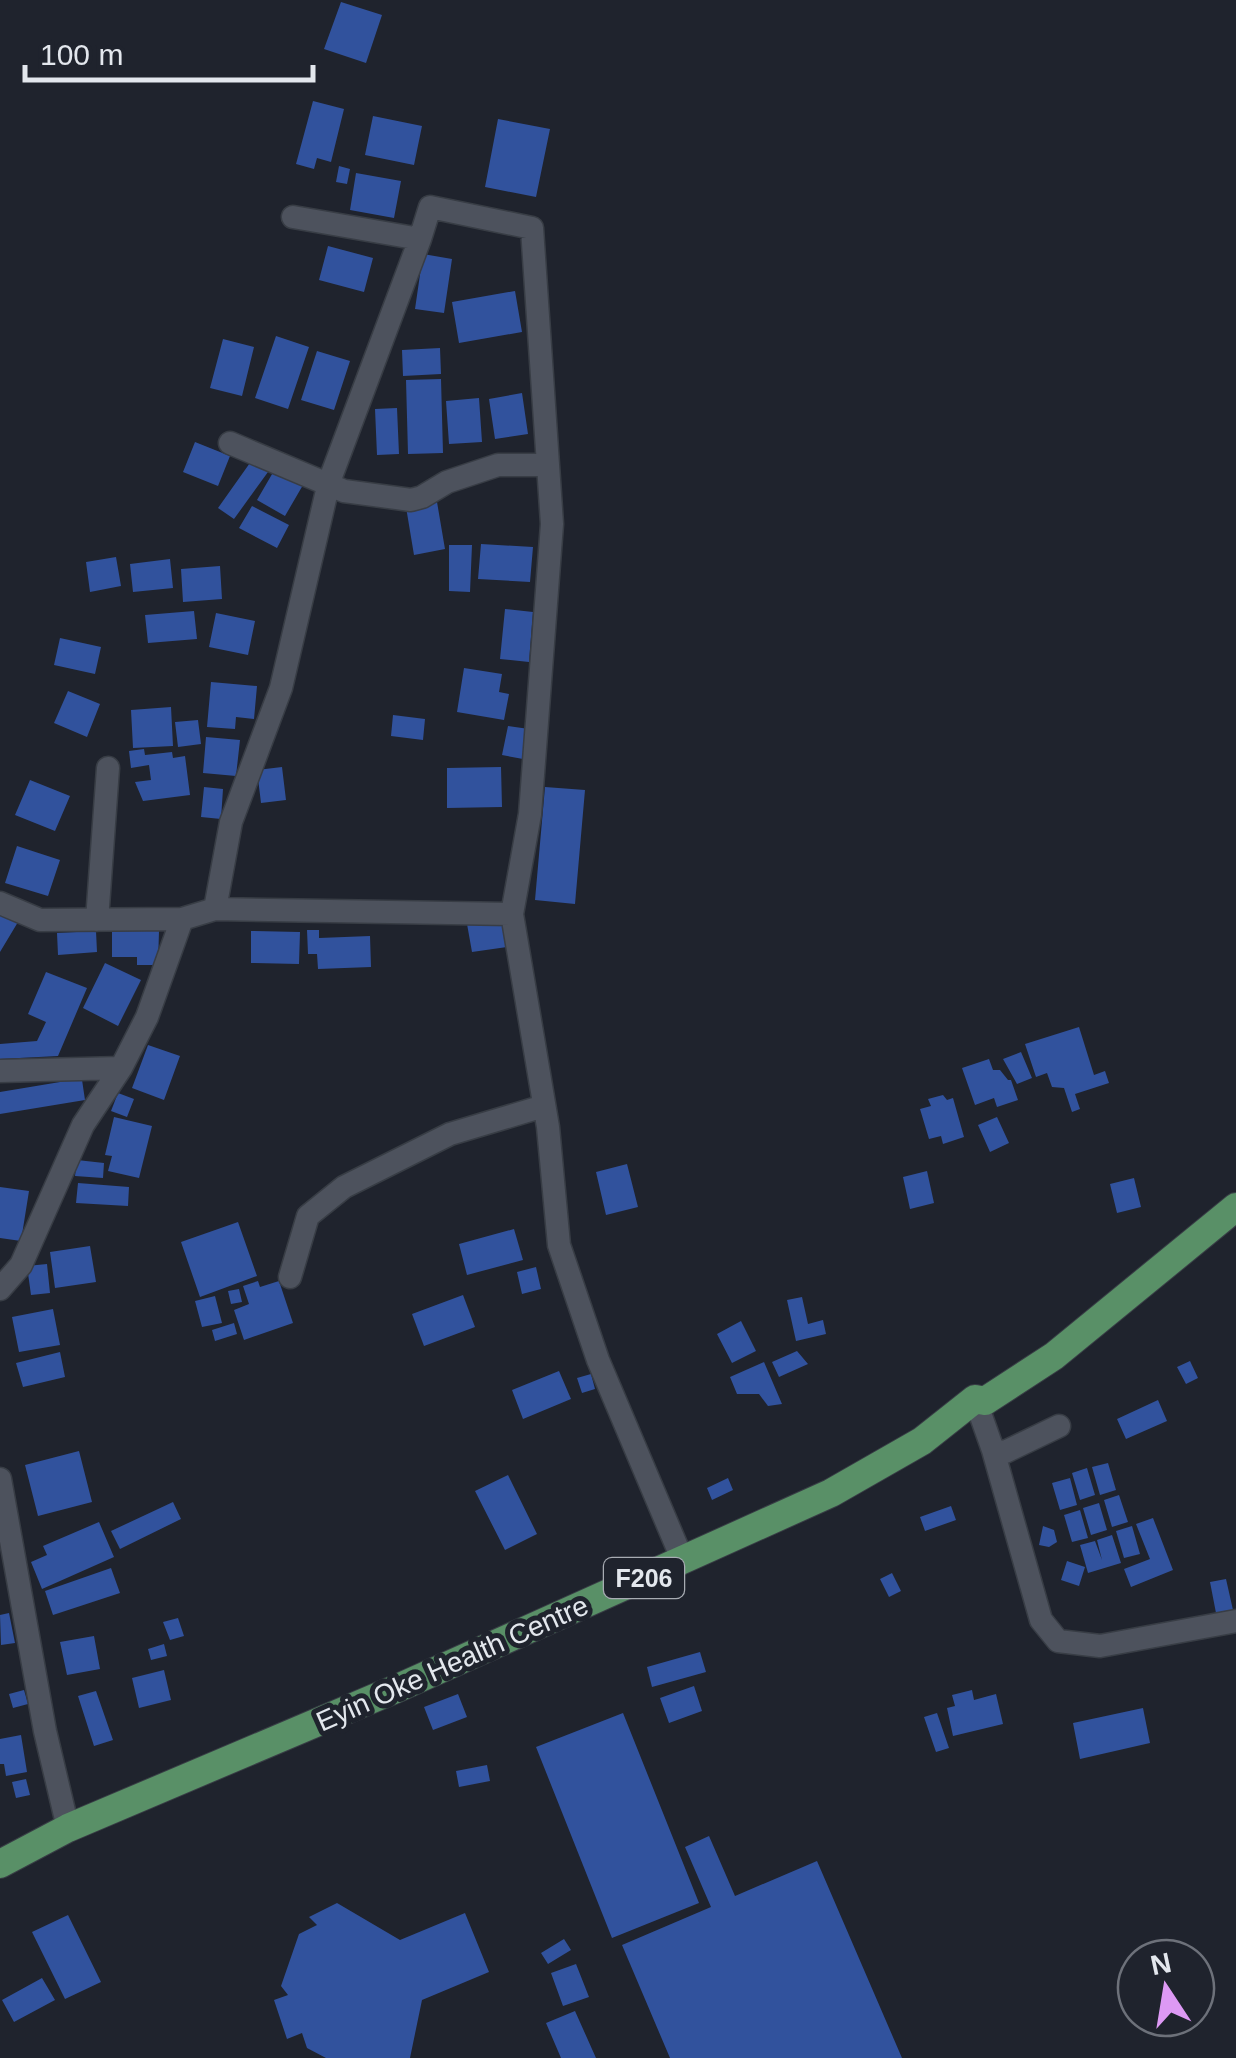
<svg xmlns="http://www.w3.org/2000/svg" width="1236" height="2058" font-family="Arial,sans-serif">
<rect width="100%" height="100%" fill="#1f232d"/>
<path fill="#31529d" d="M341,2L382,15L366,63L324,49Z
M313,101L344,109L331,162L317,158L314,169L296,164Z
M373,116L422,126L414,165L365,155Z
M498,119L550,129L536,197L485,187Z
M339,166L350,169L347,184L336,182Z
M356,173L401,181L394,218L350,210Z
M328,246L373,258L364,292L319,280Z
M423,254L452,259L444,313L415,309Z
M515,291L522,332L459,343L452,302Z
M276,336L309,347L288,409L255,398Z
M223,339L254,347L242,396L210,388Z
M440,348L441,374L403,376L402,350Z
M317,351L350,361L334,410L301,400Z
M441,379L443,453L408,454L406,380Z
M522,393L528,434L495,439L489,399Z
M479,398L482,442L449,444L446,401Z
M397,408L399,454L377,455L375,409Z
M195,442L230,456L218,486L183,472Z
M252,460L268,472L234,519L218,508Z
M275,469L303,485L285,516L257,500Z
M437,502L445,549L414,555L406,507Z
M252,506L289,525L277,548L239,528Z
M481,544L533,547L530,582L478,579Z
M449,545H472L470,592L449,591Z
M116,557L121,586L90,592L86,562Z
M170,559L173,588L133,592L130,564Z
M220,566L222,599L183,602L181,569Z
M505,609L533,612L529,662L500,659Z
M194,611L197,639L148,643L145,615Z
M216,613L255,621L248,655L209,647Z
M60,638L101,647L95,674L54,665Z
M464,668L502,674L499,692L509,694L504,720L457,712Z
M211,682L257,686L254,719L236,717L235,729L207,727Z
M68,691L100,704L87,737L54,723Z
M171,707L173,746L133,748L131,710Z
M393,715L425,719L423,740L391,736Z
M198,720L201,744L178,747L175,722Z
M508,726L529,729L523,759L502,755Z
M206,737L240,740L236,776L203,773Z
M144,749L145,755L172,752L173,758L185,756L190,795L143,801L135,782L151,780L149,765L131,768L129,751Z
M282,767L286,800L261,803L257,770Z
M501,767L502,807L447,808V768Z
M30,780L70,796L55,831L15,815Z
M204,787L223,789L221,819L201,817Z
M545,787L585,790L575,904L535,900Z
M17,846L60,860L48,896L5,883Z
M0,912L18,922L0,952Z
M502,918L507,947L472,952L467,924Z
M112,930L159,931L158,965H137V957H112Z
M307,930H319V938L370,936L371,967L318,969L317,954H308Z
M96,931L97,952L58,955L57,933Z
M251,931L300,932L299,964L251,963Z
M105,963L141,980L118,1026L83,1008Z
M46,972L87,988L58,1056L0,1059V1044L37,1041L46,1022L28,1014Z
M1079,1027L1094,1075L1105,1071L1109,1083L1075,1094L1080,1109L1072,1112L1064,1088L1052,1087L1047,1073L1036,1077L1025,1044Z
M148,1045L180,1056L164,1100L132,1088Z
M1021,1052L1032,1078L1017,1084L1003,1059Z
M989,1059L993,1070H1000L1008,1080H1011L1018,1100L997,1107L994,1098L975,1105L962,1068Z
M81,1073L85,1100L0,1114V1092L60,1082L59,1077Z
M118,1093L134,1099L127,1117L111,1111Z
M943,1095L947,1100L953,1098L964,1137L943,1144L941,1136L929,1139L920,1109L931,1106L928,1099Z
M114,1117L152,1126L139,1178L108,1171L112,1156L105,1155Z
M997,1117L1009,1143L990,1152L978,1125Z
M77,1160L104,1163L103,1178L75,1176Z
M627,1164L638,1207L606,1215L596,1172Z
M927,1171L934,1203L910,1209L903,1177Z
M1134,1178L1141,1207L1117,1213L1110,1184Z
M78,1183L129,1187L128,1206L76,1203Z
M0,1187L29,1191L21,1241L0,1238Z
M238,1222L257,1276L200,1297L181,1242Z
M514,1229L523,1260L467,1275L459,1244Z
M90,1246L96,1282L55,1288L50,1252Z
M47,1264L50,1293L31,1295L27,1266Z
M536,1267L541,1289L522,1294L517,1272Z
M258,1281L260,1287L279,1281L293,1323L244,1340L234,1310L249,1304L243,1286Z
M239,1289L242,1302L231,1304L228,1291Z
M463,1295L475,1327L424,1346L412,1314Z
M215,1296L222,1323L202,1327L195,1301Z
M802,1297L808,1324L823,1320L826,1334L796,1341L787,1300Z
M53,1309L60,1345L19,1352L12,1317Z
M741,1321L756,1351L732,1363L717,1334Z
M234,1323L237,1334L215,1341L212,1330Z
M797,1351L808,1364L779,1377L772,1362Z
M60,1352L65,1377L23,1387L16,1363Z
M1190,1361L1198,1378L1186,1384L1177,1367Z
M764,1362L782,1404L768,1406L759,1394H737L730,1377Z
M559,1371L571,1399L523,1419L512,1390Z
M591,1374L595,1389L582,1393L577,1378Z
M1158,1400L1167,1421L1126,1439L1117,1419Z
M79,1451L92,1502L38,1516L25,1465Z
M1108,1463L1116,1490L1100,1495L1092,1467Z
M1087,1468L1095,1495L1080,1500L1072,1473Z
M508,1475L537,1534L505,1550L475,1491Z
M728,1478L733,1490L712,1500L707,1488Z
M1070,1478L1077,1505L1060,1510L1052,1483Z
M1119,1495L1128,1522L1112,1527L1104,1500Z
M173,1502L181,1519L120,1549L111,1531Z
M1099,1503L1107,1530L1091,1535L1083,1508Z
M951,1506L956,1520L925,1531L920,1517Z
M1080,1510L1088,1538L1072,1542L1064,1515Z
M1153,1518L1173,1570L1131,1587L1124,1569L1150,1559L1136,1524Z
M99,1522L114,1557L42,1589L31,1562L47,1555L43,1546Z
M1043,1526L1054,1530L1057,1542L1049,1547L1039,1545Z
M1132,1526L1140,1554L1124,1558L1116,1531Z
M1112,1535L1121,1563L1088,1573L1080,1545L1095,1541L1102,1560L1097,1540Z
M1067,1561L1085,1567L1079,1586L1061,1580Z
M111,1568L120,1593L53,1615L45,1591Z
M892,1573L901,1591L889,1597L880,1579Z
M1226,1579L1233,1610L1216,1613L1210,1582Z
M9,1613L15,1643L1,1645L0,1615Z
M178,1618L184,1636L170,1640L163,1622Z
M94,1636L100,1669L67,1675L60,1642Z
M164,1644L167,1656L151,1660L148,1649Z
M700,1652L706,1672L652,1687L647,1667Z
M164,1670L171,1700L139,1708L132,1678Z
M694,1686L702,1711L669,1723L660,1698Z
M24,1690L28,1704L13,1708L9,1694Z
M972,1690L974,1700L996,1694L1003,1724L953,1736L947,1708L955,1706L952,1695Z
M96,1691L113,1740L94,1746L78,1696Z
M458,1694L467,1717L433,1730L424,1707Z
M1143,1708L1150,1743L1080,1759L1073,1723Z
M623,1713L699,1903L612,1938L536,1747Z
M937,1713L949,1748L936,1752L924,1717Z
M21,1735L27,1772L6,1776L4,1764H0V1739Z
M487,1765L490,1781L459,1787L456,1771Z
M26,1779L30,1795L16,1798L12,1782Z
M709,1836L735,1896L817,1861L902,2058H670L622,1945L711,1907L685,1847Z
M337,1903L400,1940L465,1913L489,1972L422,2000L410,2058H326L307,2048L302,2033L287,2039L274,2000L288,1995L281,1986L299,1934L317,1925L309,1917Z
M68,1915L101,1982L65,1999L32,1932Z
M564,1939L571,1950L548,1964L541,1953Z
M576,1964L589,1997L563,2006L551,1973Z
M42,1978L55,2000L14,2022L2,2000Z
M575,2011L596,2058H561L546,2023Z"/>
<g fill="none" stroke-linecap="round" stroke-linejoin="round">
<defs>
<path id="minor" d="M293,217L420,239L430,207L532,228L552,524L530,814L512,914L548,1127L559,1245L598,1360L683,1561
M230,443L344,491L411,500L422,497L447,482L498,465H548
M0,903L40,920L182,919L215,909L512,914
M215,909L231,822L281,688L329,482L420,239
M97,920L108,768
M0,1071L121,1068
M290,1277L308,1216L344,1187L450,1134L544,1106
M0,1289L21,1265L83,1125L121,1068L147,1017L182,919
M975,1399L993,1450L1041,1620L1058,1641L1100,1646L1236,1621
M993,1450L1005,1452L1059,1426
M0,1479L45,1731L68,1828"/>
<path id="primary" d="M0,1864L68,1828L398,1688L831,1493L922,1441L975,1399L985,1401L1054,1356L1236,1207"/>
</defs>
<use href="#minor" stroke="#383d45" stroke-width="25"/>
<use href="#primary" stroke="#383d45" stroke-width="30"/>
<use href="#minor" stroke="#4d525d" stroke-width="22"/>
<use href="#primary" stroke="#599067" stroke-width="28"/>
</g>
<g text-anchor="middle" stroke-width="10" stroke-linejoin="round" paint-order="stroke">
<rect fill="#1f232d" stroke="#a8acb3" stroke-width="2.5" x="604" y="1558" width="80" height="40" rx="8"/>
<g font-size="25" font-weight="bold" fill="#e3e7ed">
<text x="644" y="1587">F206</text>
</g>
<g font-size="28" fill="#e3e7ed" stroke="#1f232d">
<text transform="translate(452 1663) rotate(-24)" y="10">Eyin Oke Health Centre</text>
</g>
</g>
<g transform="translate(1166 1988) rotate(348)"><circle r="48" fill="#1f232d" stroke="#6d717a" stroke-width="2.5"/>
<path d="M0-8L18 38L0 25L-18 38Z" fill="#dd99f4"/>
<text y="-15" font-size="28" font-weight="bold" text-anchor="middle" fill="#e3e7ed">N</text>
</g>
<path d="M25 65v15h288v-15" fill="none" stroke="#e3e7ed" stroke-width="5"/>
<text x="40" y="65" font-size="30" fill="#e3e7ed" stroke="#1f232d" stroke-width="8" paint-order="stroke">100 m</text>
</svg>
